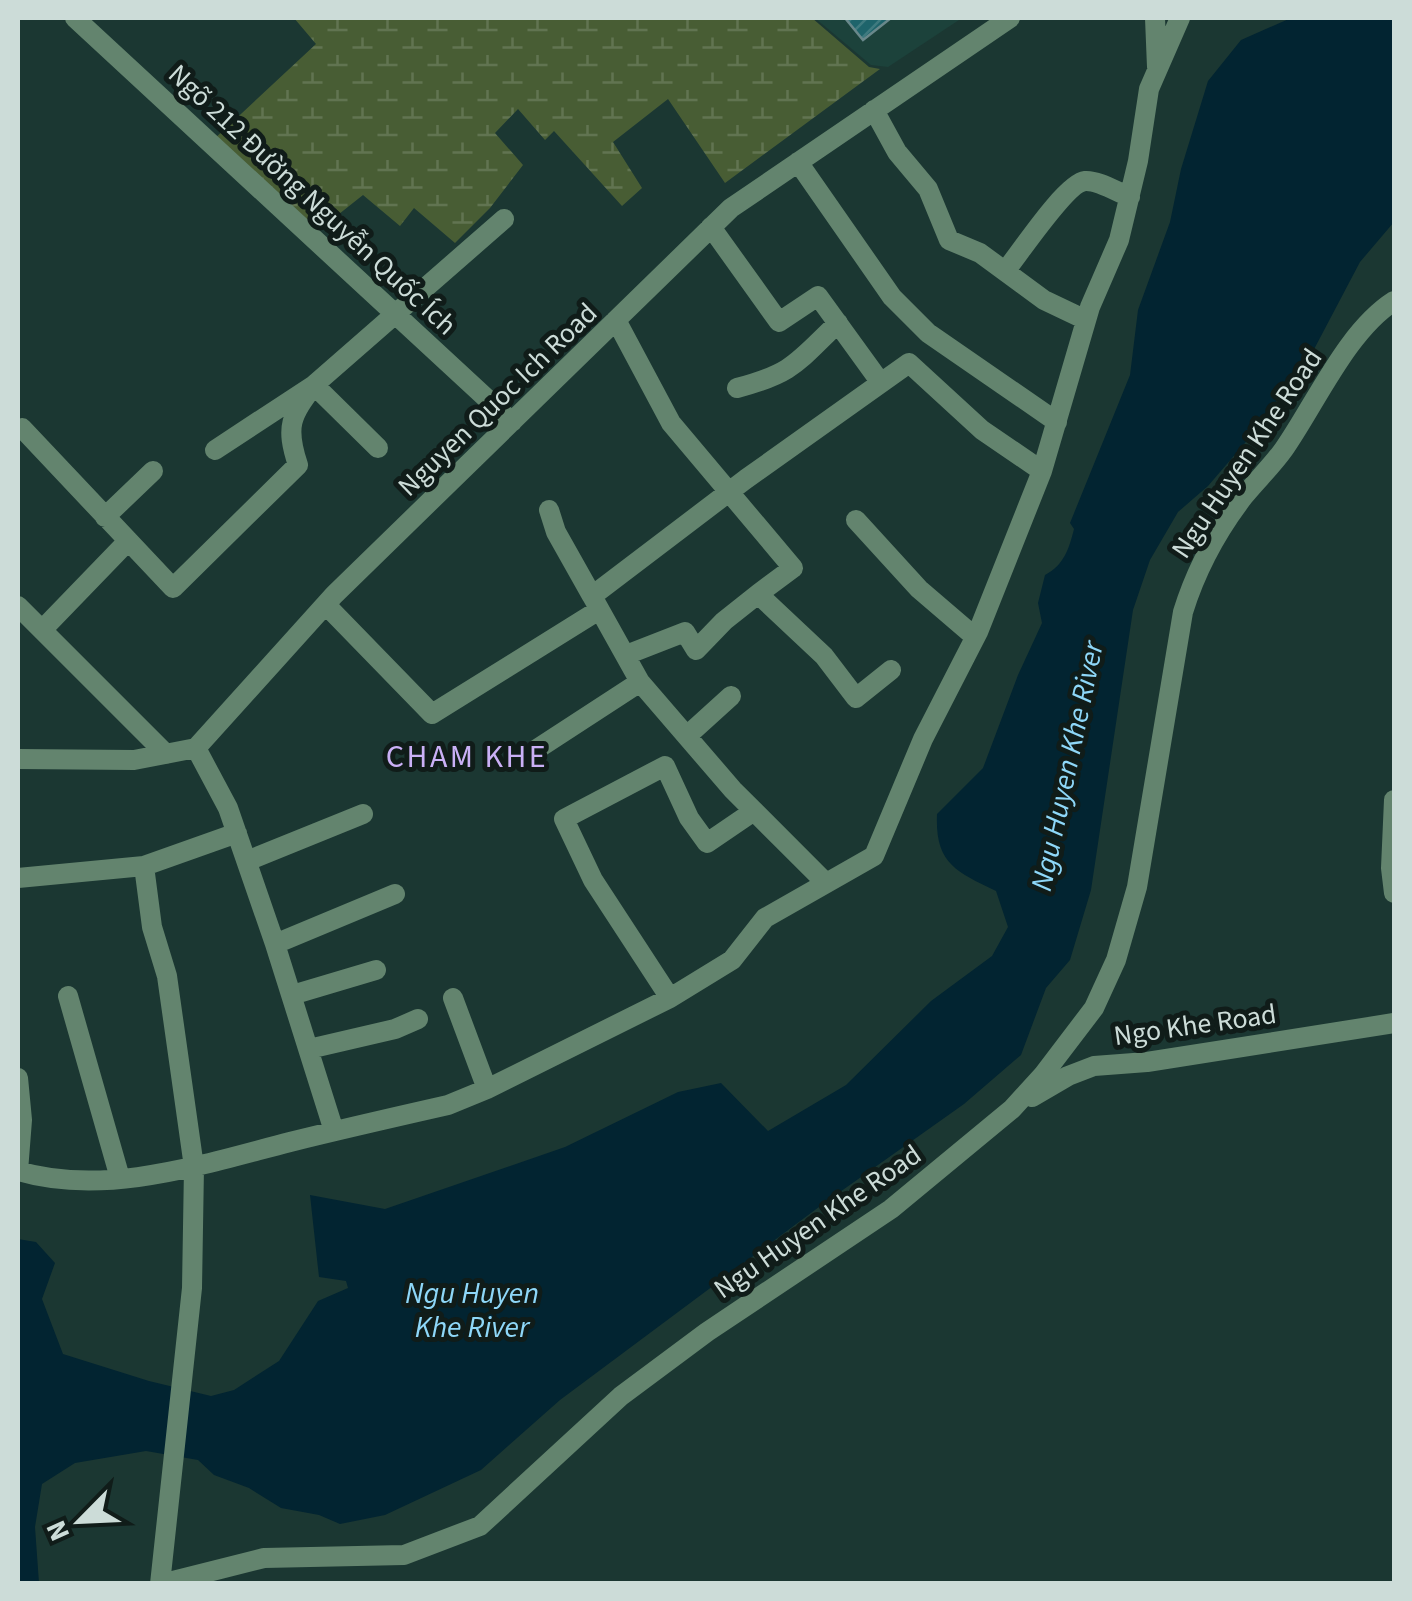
<svg xmlns="http://www.w3.org/2000/svg" width="1412" height="1601" font-family="'Source Sans 3',sans-serif">
<defs>
<pattern id="wetland-marsh" width="20" height="14" patternUnits="userSpaceOnUse" patternTransform="scale(2.5)"><rect width="20" height="14" fill="#485d34"/><path d="M1 5h8M5 5V1M11 12h8M15 12V8" fill="none" stroke="#617451"/></pattern>
<pattern id="building-hatch" width="6" height="6" patternUnits="userSpaceOnUse" patternTransform="scale(2.5)"><rect width="6" height="6" fill="#1e646b"/><path d="M-1 1l2-2M0 6l6-6M5 7l2-2" fill="none" stroke="#3e7a7f"/></pattern>
</defs>
<rect width="100%" height="100%" fill="#1b3732"/>
<path fill="#1c423b" d="M815,18H962L888,67L871,65Z"/>
<path fill="url(#wetland-marsh)" d="M294,18H812L869,67L880,69L725,183L668,99L613,142L642,188L622,206L554,131L545,140L518,109L495,133L523,165L490,208L455,243L414,208L400,226L363,195L315,233L213,140L316,44Z"/>
<path fill="#022431" d="M1291,18H1394V222L1360,262L1311,355L1245,443L1208,486L1178,512L1150,560L1133,610L1091,890L1070,960L1046,988L1021,1055L964,1104L823,1204L560,1400L481,1470L385,1515L340,1524L319,1515L281,1508L249,1488L214,1475L198,1460L146,1451L75,1463L42,1484L35,1527L39,1583H18V1239L36,1242L55,1263L42,1299L63,1354L149,1381L211,1396L234,1390L279,1361L318,1301L348,1288L346,1281L319,1277L310,1195L385,1209L565,1147L678,1092L721,1083L768,1131L846,1085L931,1001L992,956L1008,927L996,891C955,871 935,863 937,814L983,768L1018,675L1042,623L1038,603L1045,575C1064,565 1069,549 1074,529L1070,523L1130,375L1138,310L1170,222L1181,169L1208,81L1241,40Z"/>
<path fill="url(#building-hatch)" stroke="#69888b" stroke-width="2.5" d="M845,18H891L863,40Z"/>
<g fill="none" stroke-linecap="round" stroke-linejoin="round">
<path stroke="#63846e" stroke-width="20" d="M75,18L512,422
M1155,18L1157,67
M874,110L897,152L928,189L949,240L980,253L1044,300L1086,320
M798,162L892,297L928,333L1057,422
M711,227L779,322L818,296L881,383
M1006,270C1020,253 1066,183 1085,181C1098,180 1117,192 1130,197
M616,320L671,423L793,568L758,594L824,656L856,698L891,670
M737,388C794,373 797,362 838,323
M22,428L173,588L298,465C285,426 291,416 314,385L378,448
M215,450L314,385L504,219
M549,510L556,532L592,596
M105,517L153,471
M856,520L919,589L975,637
M326,605L432,714L599,610
M18,606L166,754
M42,630L128,541
M626,655L685,632L696,650L724,621L758,594
M688,735L731,696
M196,748L228,808L275,944L334,1131
M531,753L640,682
M18,759L134,760L196,748L334,595L731,208L1010,18
M1394,800L1391,868L1394,893
M247,861L363,814
M144,866L152,927L167,976L194,1167L192,1288L160,1584
M18,878L144,866L237,833
M826,883L733,790L640,682L592,596L746,479L909,363L982,430L1042,471
M275,944L395,894
M292,995L376,970
M68,996L120,1178
M453,998L487,1089
M670,998L593,880L564,819L665,766L689,818L707,843L754,811
M309,1049L395,1029L418,1019
M18,1078L22,1120L18,1171
M1032,1097L1068,1076L1094,1066L1147,1062L1394,1023
M18,1171C106,1197 204,1164 290,1142C342,1129 395,1117 448,1105L487,1089L670,998L732,960L765,918L874,856L923,739L978,632L1042,471L1090,307L1119,240L1138,161L1149,89L1180,18
M161,1584L264,1558L404,1555L480,1526L621,1396L707,1332L891,1209L1012,1109L1043,1075L1094,1008L1116,960L1137,887L1183,612C1196,570 1217,531 1244,496C1257,480 1272,466 1284,449C1316,403 1347,331 1394,301"/>
</g>
<g text-anchor="middle" stroke-width="10" stroke-linejoin="round" paint-order="stroke">
<g font-size="28" fill="#ccdcd8" stroke="#101c19">
<text transform="translate(313 199) rotate(43)" y="10">Ngõ 212 Đường Nguyễn Quốc Ích</text>
<text transform="translate(497 399) rotate(-44)" y="10">Nguyen Quoc Ich Road</text>
<text transform="translate(1246 453) rotate(-56)" y="10">Ngu Huyen Khe Road</text>
<text transform="translate(1195 1024) rotate(-8)" y="10">Ngo Khe Road</text>
<text transform="translate(817 1221) rotate(-35)" y="10">Ngu Huyen Khe Road</text>
</g>
<g font-size="30" font-style="italic" fill="#8ed7f8" stroke="#101c19">
<text transform="translate(1067 766) rotate(-78)" y="10">Ngu Huyen Khe River</text>
<text x="472" y="1303">Ngu Huyen<tspan x="472" dy="34">Khe River</tspan></text>
</g>
<g font-size="32" letter-spacing="2.5" fill="#cab0f6" stroke="#101c19">
<text x="467" y="767">CHAM KHE</text>
</g>
</g>
<rect width="1412" height="1601" fill="none" stroke="#ccdcd8" stroke-width="40"/>
<g transform="translate(80 1521) rotate(246)" stroke="#101c19" stroke-width="8" paint-order="stroke">
<path d="M0-8L18 38L0 25L-18 38Z" fill="#ccdcd8"/>
<text y="-15" font-size="28" font-weight="bold" text-anchor="middle" fill="#ccdcd8">N</text>
</g>
</svg>
